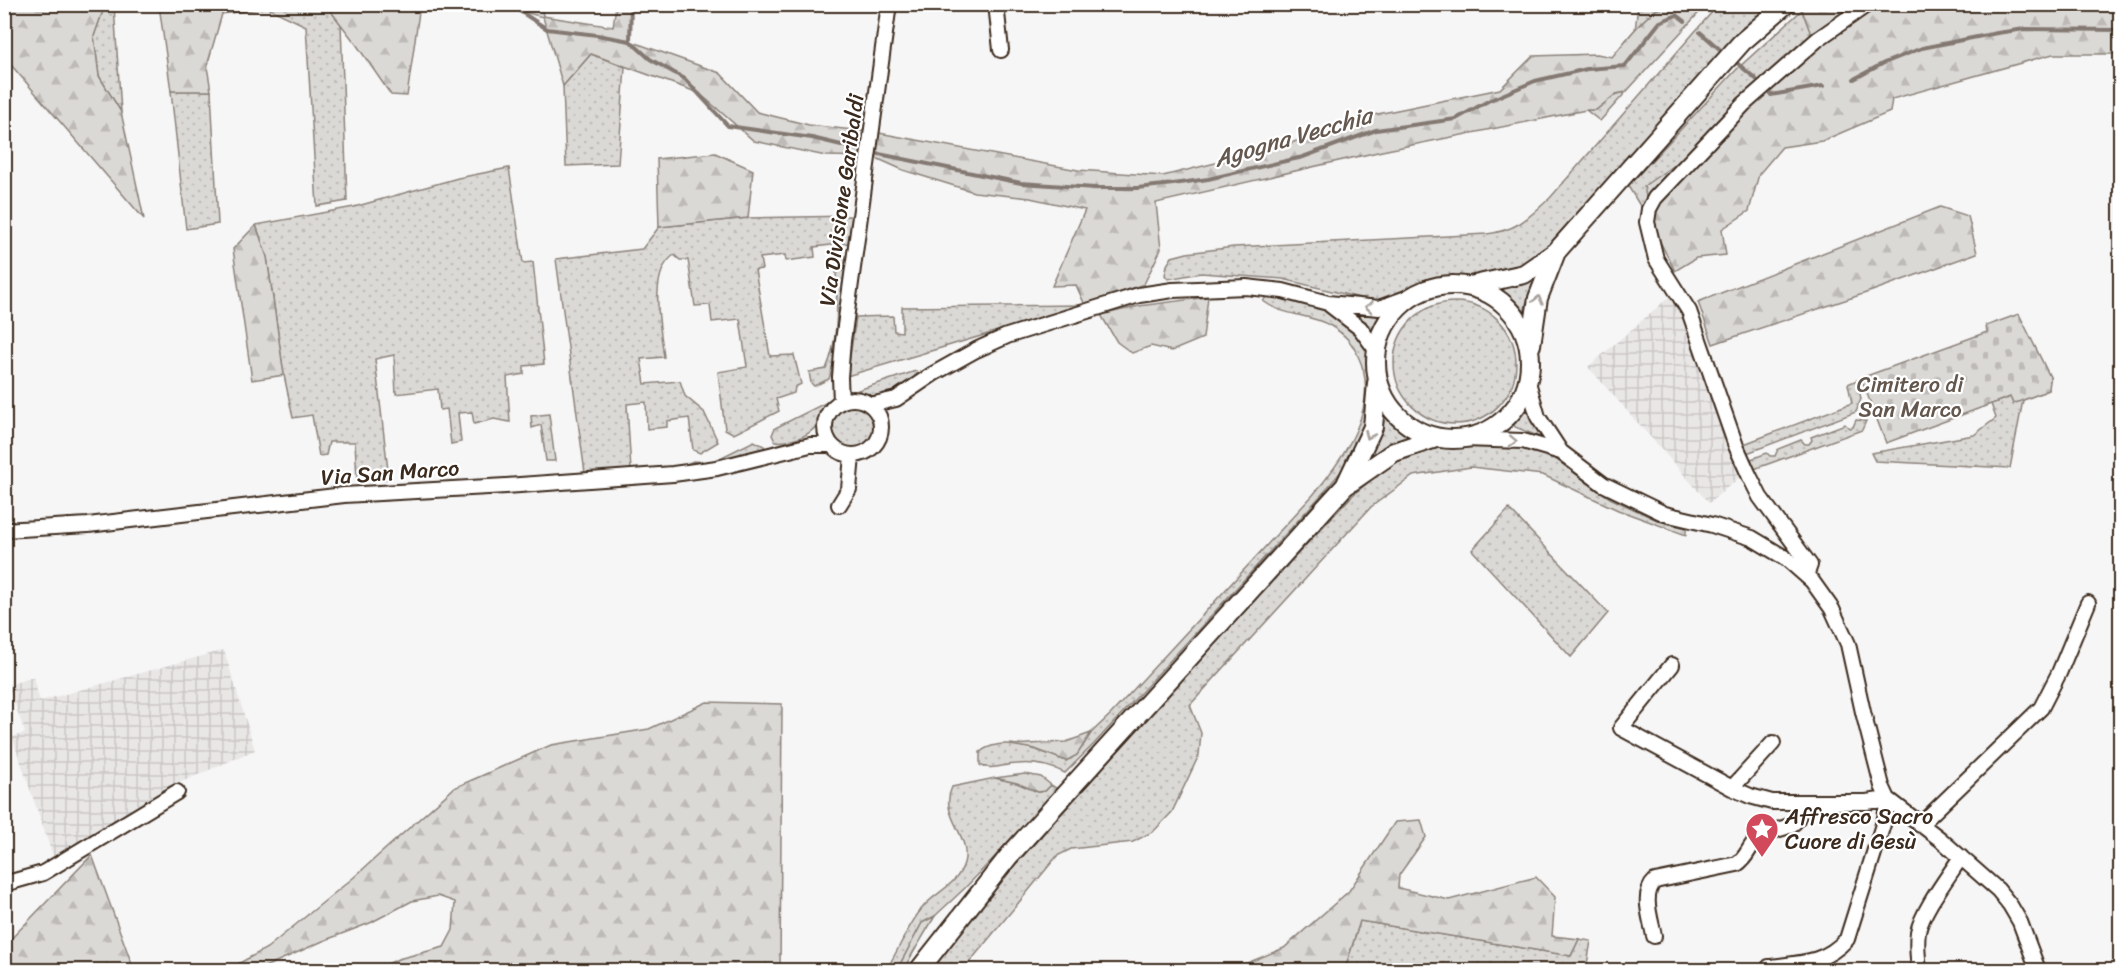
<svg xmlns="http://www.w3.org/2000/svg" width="2125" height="975" font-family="Sriracha,sans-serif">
<defs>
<pattern id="industrial-grid" width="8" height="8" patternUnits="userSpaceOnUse" patternTransform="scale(1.5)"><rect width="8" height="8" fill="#e9e7e6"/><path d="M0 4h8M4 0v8" fill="none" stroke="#c9c6c5"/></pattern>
<pattern id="grass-dots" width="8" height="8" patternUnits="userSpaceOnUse" patternTransform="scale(1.5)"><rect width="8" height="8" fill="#dbd9d6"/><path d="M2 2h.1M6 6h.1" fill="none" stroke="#bdbab7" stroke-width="1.8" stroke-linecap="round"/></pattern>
<pattern id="forest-firs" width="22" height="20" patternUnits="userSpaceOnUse" patternTransform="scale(1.5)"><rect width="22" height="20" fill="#dbd9d6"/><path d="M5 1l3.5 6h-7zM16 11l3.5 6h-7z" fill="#bdbab7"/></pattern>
<pattern id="cemetery-stones" width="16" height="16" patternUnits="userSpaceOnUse" patternTransform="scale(1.5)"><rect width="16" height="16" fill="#dbd9d6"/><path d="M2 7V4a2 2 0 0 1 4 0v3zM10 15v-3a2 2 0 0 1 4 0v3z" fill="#bdbab7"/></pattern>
</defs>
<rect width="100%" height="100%" fill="#f7f6f6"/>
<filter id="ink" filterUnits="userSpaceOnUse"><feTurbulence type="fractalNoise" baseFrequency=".0167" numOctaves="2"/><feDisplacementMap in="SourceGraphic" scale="12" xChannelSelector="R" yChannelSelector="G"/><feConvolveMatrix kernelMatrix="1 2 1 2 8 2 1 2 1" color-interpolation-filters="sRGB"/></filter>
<g filter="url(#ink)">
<path fill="url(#industrial-grid)" d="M1683,285L1698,316L1752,467L1709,503L1588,367Z
M224,650L255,750L177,784L53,856L12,737L25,733L8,685L33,677L40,701Z"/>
<path fill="url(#grass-dots)" stroke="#8b827a" stroke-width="1.5" d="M286,4L326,5L341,24L347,201L317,206L306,26L266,7Z
M1719,4L1775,5L1651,131L1543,251L1524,265L1477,279H1440L1380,300L1360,298L1283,279L1201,273L1168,279L1165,275L1167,265L1172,257L1187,253L1234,247L1487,234C1518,230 1528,218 1550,198Z
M105,5H116L114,6L121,112L99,76L94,36Z
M1638,5H1666L1654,11L1635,31Z
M1802,10L1817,48L1651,224L1628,186L1737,69Z
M591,54L625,67L618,164L566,166L563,86Z
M171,91H211L218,224L186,229Z
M1626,92L1600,121L1586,110H1596L1616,94Z
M509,168L523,263L533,262L544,364L524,366V374L507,377L510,422L494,419L474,424L472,412L458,413L461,442L451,444L447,409L440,410L438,389L396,394L394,355L375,359L389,479L357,480L355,442H329L326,455L319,456L312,415L293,418L284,375L267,257L256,225L354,207L458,178Z
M853,216L848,243L814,247L815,257L786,261L785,255L760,258L762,269L755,270L770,356L794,355L801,384L795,387L794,393L776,399L779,411L734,434L725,429L718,372L747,367L740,319L712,322L710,305L695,306L688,260H680L674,255C647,274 661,329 664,357L641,359L645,384L680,381L685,396L704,412L718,442L700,453L693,450L689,418L667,421V427L647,429L646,402L627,404L631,471L585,473L556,259L642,249L659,227L748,218Z
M847,255L834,362L829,379L814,386L811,383L809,372L826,369C841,336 836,294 836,259Z
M1542,269L1528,297L1523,316L1516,307L1497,292L1513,285Z
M1267,296C1285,299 1305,301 1322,308C1333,313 1358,332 1365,343C1381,369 1369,425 1356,450C1348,465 1335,478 1325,491L1094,744L1065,773C1049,765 1035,762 1017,764C1004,764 991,771 980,765V752C1004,734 1041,751 1066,761L1077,755L1091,733L1111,714L1313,495C1344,458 1382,405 1358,356C1352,342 1344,334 1331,326C1308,313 1284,317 1263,301Z
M1394 363a61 61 0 1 1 122 0a61 61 0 1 1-122 0Z
M1085,305L847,376L856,317L893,316L894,331L902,332V307Z
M1354,313L1388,315L1377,337Z
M1986,326L2050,377L2049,390L2023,400L2010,468L1875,461L1871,453L1974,435L1996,418L1991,404L2010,397Z
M916,371L918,377C897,391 881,409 858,390Z
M1857,380L1861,399L1856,412L1747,453L1744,444L1852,403L1848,384Z
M827,402C824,409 822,420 817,425C808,437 790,443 775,441L772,435L775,428Z
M1527,405L1534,424L1543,435L1540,437L1515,427L1512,423Z
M832 426a21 21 0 1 1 42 0a21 21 0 1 1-42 0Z
M1388,411L1406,429L1416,436L1370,457Z
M549,414L555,461H546L541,425L532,428L531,416Z
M1856,420L1866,421L1862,430L1754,469L1751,459L1767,453L1770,456H1775L1778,449L1801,440L1805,444H1809L1812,440L1811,437L1845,424L1849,428L1853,427Z
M754,441L764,446L766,450L729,461L676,469L693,461L706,462L716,460Z
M1484,443H1503L1544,451L1610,498L1659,521L1686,528V535L1618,510L1543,475L1471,467L1413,476L1371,507L1190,705L1201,733L1199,755L1172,812L1154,831L1133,842L1071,849L1057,856L963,970H931L1002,879L1169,695L1228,628L1353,495L1388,466L1421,450Z
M1509,509L1608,613L1571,657L1472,550Z
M995,778L1017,783L1038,792L1045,791L1051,785L1059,790L964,889L935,916L922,923L897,970H886C899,950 908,924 924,906C938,891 958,884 964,863C972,835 938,816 952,787Z
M1360,921L1571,956L1579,939L1591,941L1586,970H1358L1346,966Z"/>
<path fill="url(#forest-firs)" stroke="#8b827a" stroke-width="1.5" d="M4,5H105L94,36L99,76L121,112L144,219L5,58Z
M157,5H286L222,14L207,66L211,91H171L159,5Z
M326,5H420L407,96L391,95L356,44Z
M497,5H541L543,16L613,27L616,5H631L630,41L720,73L757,112L809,125L879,133L1078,170L1163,176L1280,147L1363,117L1500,89L1533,56L1597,54L1612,57C1624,43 1649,8 1667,5C1679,2 1694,5 1706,5L1626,92L1616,94L1596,110H1586L1382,151L1156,203L1161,249L1144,284L1085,305L1076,285L1052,286L1085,210L1030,198L974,192L903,170L874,157L826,156L754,141L699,93L591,54L563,86L543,17Z
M1808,5H2120V54H2053L1892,99L1890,112L1822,141L1782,147L1759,174L1749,211L1722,229L1726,255L1696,258L1675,271L1651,224L1644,186L1725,129L1816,48L1802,10Z
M715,153L753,170L748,218L659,227L657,159Z
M1940,207L1968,216L1977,253L1872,291L1713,344L1698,302Z
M256,225L267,257L284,375L252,380L233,249Z
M1208,297L1203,338L1172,351L1151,346L1132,353L1117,342L1101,315L1139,306Z
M707,702L782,704L780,970H491L487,964L469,970H375L398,959L444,947L453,930L455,902L438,896L412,901L370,923L323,941L258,970H227L267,948L353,878L454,788L551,745L649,729Z
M1091,733L1077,755L1066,761L1035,749L1010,745L1066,742Z
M1025,774L1041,777L1051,785L1045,791L1038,792L1017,783L995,778Z
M1421,820L1426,837L1399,875L1398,888L1449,900L1536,877L1555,897L1552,936L1579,939L1571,956L1360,921L1346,965L1358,970H1230L1284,948L1349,891L1395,822Z
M92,855L134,970H5V945Z
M935,916L903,970H897L922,923Z"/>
<path fill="url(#cemetery-stones)" stroke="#8b827a" stroke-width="1.5" d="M2019,314L2050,377L2049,390L2013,404L2010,397L1886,443L1861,378L1987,332L1986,326Z"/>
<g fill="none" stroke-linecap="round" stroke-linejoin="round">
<path stroke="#847972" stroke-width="4" d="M509,4L547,29L597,35L630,41L650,59L685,79L728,126L812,138L858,149
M1700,32L1723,52
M630,41L631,4
M1737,63L1756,79
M1854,79L1884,63L1922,48L1997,33L2025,29L2120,30
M1771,95L1823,86
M879,154L1021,183L1095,188H1137L1173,184L1208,179L1303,157L1376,130L1456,119L1488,101L1535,81L1587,69L1625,66L1660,22L1677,15L1685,21"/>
<defs>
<path id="minor" d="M996,4L1001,50
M1330,305L1360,328L1376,350
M1528,382L1538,417L1561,452L1603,484L1665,514L1712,525L1752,538L1787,559L1812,581L1832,609L1848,644L1863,712L1882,786L1888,799L1940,839L1998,890L2010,905L2020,922L2038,970
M825 427a28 28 0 1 1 56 0a28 28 0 1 1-56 0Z
M841,402L840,377L843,341L889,4
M870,405L896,399L933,374L976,350L1007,336L1139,295L1173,290L1246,287L1283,291L1328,303L1379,308L1409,297
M1464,439L1523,441L1561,452
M839,505L849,489L852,456
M4,530L88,525L344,495L506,486L673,474L717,468L810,445H831
M1806,576L1810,565L1760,497L1749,475L1736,446L1689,311L1656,259L1647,222L1649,209L1655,198L1744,104L1818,39L1868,4
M1672,665L1621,728L1732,788L1750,796L1772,802H1866L1888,799
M1732,788L1773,743
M1920,825L2041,708L2059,673L2088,603
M4,884L43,873L177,792
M1654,936C1651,919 1641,894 1655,881L1737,864C1747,858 1749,846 1758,838C1776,824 1802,835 1800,802
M1769,967C1801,963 1824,964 1847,939L1885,818L1888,799
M1919,970C1918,958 1916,945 1918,932C1922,911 1948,877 1961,857"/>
<path id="major" d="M1376 362a77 77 0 1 1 154 0a77 77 0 1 1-154 0Z
M1470,286L1524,274L1556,252L1742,42L1786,4
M1531,345L1538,298L1556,252
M1346,484L1373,427L1377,383
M919,970L1009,856L1345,486L1394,452L1436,438"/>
</defs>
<use href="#minor" stroke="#3b2a1e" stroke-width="18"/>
<use href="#major" stroke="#3b2a1e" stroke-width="22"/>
<use href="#minor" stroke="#fff" stroke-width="14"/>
<use href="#major" stroke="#fff" stroke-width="18"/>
</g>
<defs><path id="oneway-chevron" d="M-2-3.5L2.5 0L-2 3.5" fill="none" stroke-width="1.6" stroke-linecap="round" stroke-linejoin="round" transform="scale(1.5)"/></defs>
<g stroke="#a79f9a">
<use href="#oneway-chevron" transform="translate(1538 300) rotate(-76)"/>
<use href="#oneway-chevron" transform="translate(1369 307) rotate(-176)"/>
<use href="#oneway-chevron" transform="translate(1369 435) rotate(114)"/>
<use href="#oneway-chevron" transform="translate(1513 441) rotate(2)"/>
</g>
</g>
<defs>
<symbol id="sight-pin" viewBox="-11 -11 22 30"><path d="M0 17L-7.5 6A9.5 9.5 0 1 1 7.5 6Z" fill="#d1495b" stroke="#fff"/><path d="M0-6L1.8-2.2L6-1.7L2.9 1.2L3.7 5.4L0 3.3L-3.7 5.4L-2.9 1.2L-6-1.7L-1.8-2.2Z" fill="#fff"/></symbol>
</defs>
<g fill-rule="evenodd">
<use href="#sight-pin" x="1743" y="810" width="38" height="52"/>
</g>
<g text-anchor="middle" stroke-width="4.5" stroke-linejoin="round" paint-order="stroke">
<g font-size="22" fill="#3b2a1e" stroke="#fff">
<text transform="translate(841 200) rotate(-82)" y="8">Via Divisione Garibaldi</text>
<text transform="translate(390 472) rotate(-4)" y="8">Via San Marco</text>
</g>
<g font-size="22" fill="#63564c" stroke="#fff">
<text x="1910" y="392">Cimitero di<tspan x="1910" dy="25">San Marco</tspan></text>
</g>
<g font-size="22" fill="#3b2a1e" stroke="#fff" text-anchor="start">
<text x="1785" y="824">Affresco Sacro<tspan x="1785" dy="25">Cuore di Gesù</tspan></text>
</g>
<g font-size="24" font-style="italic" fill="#65584f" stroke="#fff">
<text transform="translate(1293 137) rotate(-16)" y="8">Agogna Vecchia</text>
</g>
</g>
<rect width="2125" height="975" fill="none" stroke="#fff" stroke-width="24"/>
<rect x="12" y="12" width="2101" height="951" fill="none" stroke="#3b2a1e" stroke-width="2" filter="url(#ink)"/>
</svg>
